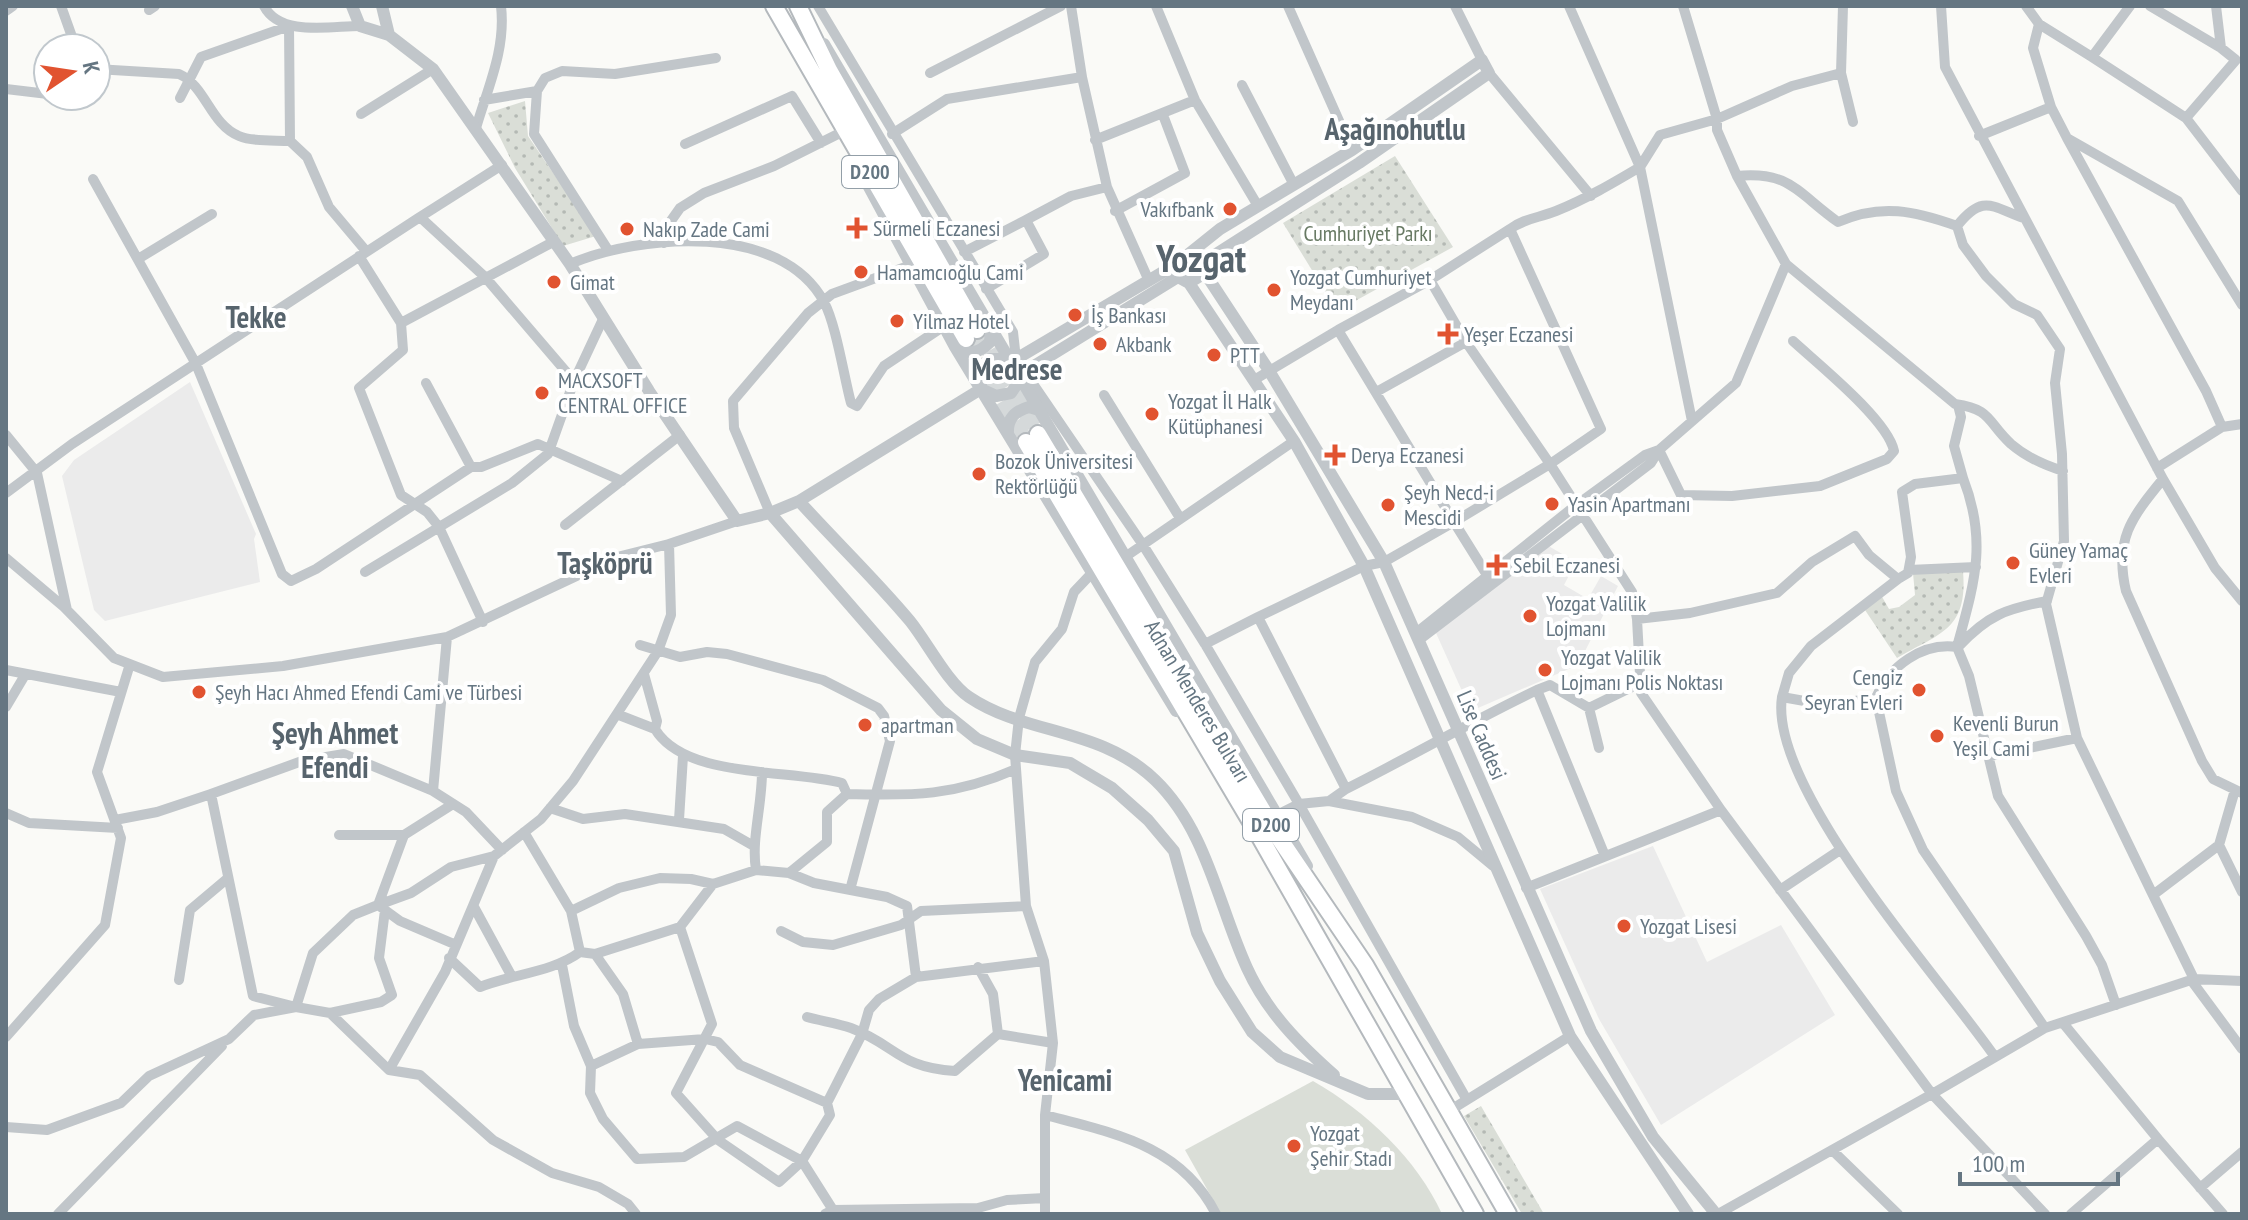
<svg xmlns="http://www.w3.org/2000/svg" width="2248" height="1220" font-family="'PT Sans Narrow',sans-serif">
<defs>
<pattern id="green-dots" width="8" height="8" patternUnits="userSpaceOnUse" patternTransform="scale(2)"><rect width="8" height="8" fill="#daded7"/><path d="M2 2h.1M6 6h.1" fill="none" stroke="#b4b9b4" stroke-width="1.8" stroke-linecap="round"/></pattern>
</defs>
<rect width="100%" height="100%" fill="#fafaf7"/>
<path fill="#ebebeb" d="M190,382L256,534L254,539L260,582L105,621L94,610L62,476L74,460Z
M1545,544L1576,562L1564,585L1588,599L1601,576L1618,586L1578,665L1471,711L1436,633Z
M1653,846L1707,962L1781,925L1835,1015L1661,1125L1599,1019L1540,889Z"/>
<path fill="url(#green-dots)" d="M525,101L528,136L596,236L563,246L515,168L488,113Z
M1395,156L1453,247L1337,311L1283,223Z
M1963,571C1968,630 1940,633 1897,658L1865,610L1881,595L1889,609L1899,607L1915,595L1913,573Z
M1481,1106L1544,1214H1522L1464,1116Z"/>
<path fill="#daded7" d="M1313,1081C1367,1112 1416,1158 1442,1214H1221L1185,1150Z"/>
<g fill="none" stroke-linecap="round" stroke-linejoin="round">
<path stroke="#d5d9da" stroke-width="16" stroke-dasharray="16 8" stroke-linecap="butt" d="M977,330L1038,434
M966,339L1026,442"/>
<defs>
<path id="trunk" d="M774,6L966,339
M798,6L829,70L977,330
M1038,434L1279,838L1365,965L1508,1214
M1026,442L1260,837L1475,1214"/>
</defs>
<use href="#trunk" stroke="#b4b9bd" stroke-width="20"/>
<path stroke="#c1c6ca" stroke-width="10" d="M61,6L76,48
M264,6C280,37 331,26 360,26
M818,6L1013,332L1016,359
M1156,6L1195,100L1258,206
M1288,6L1352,150
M1455,6L1482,60
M1569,6L1640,167L1660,135L1717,119L1683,6
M1843,6L1841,73L1792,86L1717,119V130L1737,176L1786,264L1955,404C1992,409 1987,422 2011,444C2026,457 2044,465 2063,471
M1941,6L1945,67L2163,479
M2026,6L2039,24L2033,48L2051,107L2067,138L2178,201L2242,305
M2150,6L2221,48L2216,6
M149,10L155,6
M6,11L13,6
M2039,24L2092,57L2130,6
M2092,57L2186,118L2242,191
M96,69L179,74C206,86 210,124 239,136C253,142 275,140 290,141L289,26L201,57L180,98
M930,73L1061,6
M1489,73L1591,196
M1841,73L1853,122
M1082,77L1107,187L1149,281
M1242,85L1294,185
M6,89L48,94
M537,91L534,134L608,250
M484,100L537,91L545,78L562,71L615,74L716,58
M361,114L433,69
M2186,118L2236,60L2221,48
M476,128C488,87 506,49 501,6
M892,134L947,99L1082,77L1071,6
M1979,136L2051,107
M2067,138L2206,391L2222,427L2157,468
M1095,140L1195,100
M290,141L307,157L329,207L366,251
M685,144L792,96L821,143
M502,165L420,217L485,277L574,381
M1737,176C1791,171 1797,193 1838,222C1881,203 1915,211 1957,226C1983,193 1992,207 2024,218
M93,179L196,364L282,574L291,581L316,569L471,467H481L538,444L622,481
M1115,211L1185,173L1163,115
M1026,220L1071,196L1107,187
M1957,226L1963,245L1986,276L2014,304L2037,315L2060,349L2055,383L2062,454L2064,541L2046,604L2077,738L2153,895L2219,845L2242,892
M664,243L668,225L680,208L704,193L774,166L840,133
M964,252L1026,220L1044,254L986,289
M359,256L401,323L403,350L359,388L401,495L427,512L439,527L483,622
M138,259L212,214
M570,264C640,234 781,222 824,302C836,324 844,377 851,403L857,406L884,366L944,326
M1786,264L1736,383L1659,450L1681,495L1732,496L1820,486L1887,459L1894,451C1888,420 1818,364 1793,341
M401,323L553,242
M1466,342L1550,464L1454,522L1492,583
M1025,372L1143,545L1205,644L1258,617L1346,789L1329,801L1412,817L1458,837L1493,866
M1254,380L1338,330
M426,383L471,467
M1378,391L1466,342L1430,280L1510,229
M1104,395L1180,518
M1692,421L1640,167C1613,183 1586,199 1556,211C1539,218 1525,218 1510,229L1601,429L1550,464L1632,592L1637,619L1690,613L1777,593L1812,562L1855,536L1869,555L1898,579L1908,573L1911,557L1902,492L1915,484L1963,478L1954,446L1961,417L1958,405
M2222,427L2242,424
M6,435L37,473L67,610
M6,493L72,444L420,217
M770,513L734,428L733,401L808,313L832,294L911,265
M565,525L680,435
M669,544L737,521
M1125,557L1294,441
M6,558L64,607L114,658L163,677L283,666L447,637L433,791L344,754L302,761L211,794L253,996L296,1007L313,953L353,915L378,905L400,921L454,944
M1909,570L1976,567
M365,572L512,483L548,454L574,381L603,319
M2242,601L2215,568L2163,479C2131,518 2114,540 2126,591L2202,761L2213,779L2242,793
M1258,617L1364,566L1384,562L1454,522L1338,330L1430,280
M1416,633L1575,506L1645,455L1659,450
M1419,640L1651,463L1659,450
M1205,644L1299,804L1277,815
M640,645L680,657L707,652L727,654L823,680L878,708L884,716L890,741L850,890
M1959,646C1988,615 2006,609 2047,601
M1957,647C1974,584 1988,542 1963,478
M6,670L121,692
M644,674L657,721L655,729C685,779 790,769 842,783L847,794
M1537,690L1550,685L1589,708L1640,683
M1782,697L1789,673L1811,646L1898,579
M1876,698C1889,666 1923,642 1957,647L1969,676L1998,796L2086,936L2102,965L2116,1005
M6,707L25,675
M1589,708L1599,748
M619,715L655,729
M1990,756L2077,738
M1346,789C1410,757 1472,721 1537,690L1605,856
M433,791L466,812L502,850
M1329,801L1299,804L1467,1100
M550,808L583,819L625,814L724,829L752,845
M6,813L29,823L118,828
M115,820L157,812L211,794
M679,820L683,756
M524,832L571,911L580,952
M339,835H404
M2219,845L2235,790
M756,870C751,840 762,806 762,772
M789,873L827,842V812L847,794C913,796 955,796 1016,769
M1526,888L1721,810L1641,693L1637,619
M1780,890L1840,850
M2153,895L2194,979
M378,905L404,835L453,804
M378,905L411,893L451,867L494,856
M474,907L511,975
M571,911L619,888L660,878L691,879L713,884L756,870L789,873L814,883L887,897L907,906L916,977
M680,927L712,1024L676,1093L718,1140L779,1182L802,1161L830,1115L827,1103L862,1034L869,1010L879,999L916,977L1044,961
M781,931L803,942L833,945L901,925L921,911L1026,906
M595,954L623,994L638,1044
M449,958L480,987C513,974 553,972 580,952L595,954L680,927L713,884
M562,965L574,1026L591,1066L590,1093L603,1119L637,1159L684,1157L737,1126L802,1161L833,1210
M978,967L993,994L998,1034
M179,980L190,910L228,878
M2191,980L2242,1049
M330,1013L381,1002L392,995L379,958L385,910
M807,1017C821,1021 837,1023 851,1028C896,1045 899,1068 955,1071L998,1034L1053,1043
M2063,1023L2158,1139L2071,1214
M6,1037L105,925L121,838L97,772L130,664
M1995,1057C1941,979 1768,788 1782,697L1827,705L1876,698L1896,791L1923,850L2045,1028
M591,1066L638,1044L705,1039L718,1042L740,1065L827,1103
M389,1070L445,972L494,856L541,819L573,781L658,651L671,615L669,544L617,557L447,637
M1449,1111L1570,1036
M1045,1115C1113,1133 1181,1145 1216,1214
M6,1127L47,1130L121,1103L149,1076L229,1039L254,1015L296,1007L330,1013L389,1070L420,1075L493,1140L552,1173L599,1187L628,1204L636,1214
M2158,1139L2223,1214
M1832,1150L1898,1214
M2200,1188L2242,1152
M58,1214L222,1046
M825,1214L833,1210L978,1208L1007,1200L1045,1198
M1045,1214V1115L1053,1043L1044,961L1026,906L1015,755L1019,718L1035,662L1062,629L1074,592L1092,573
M1718,1214L1932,1094L1721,810
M2045,1214L1932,1094L2045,1028L2194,979L2242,981"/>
<path stroke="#c1c6ca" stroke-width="12" d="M352,6L360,26L389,35L433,69L570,264L649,391L737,521L770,513L799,501L981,389
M382,6L389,35
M824,44L1307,866
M862,174L955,347L1176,711
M1205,273L1268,369L1384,562L1591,1031L1653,1137L1716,1214
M1189,283L1294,441L1364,566L1570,1036L1688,1214
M955,347C970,355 978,354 990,342L991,330
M981,386L980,371L990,359H1016L1175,265L1220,229L1352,150L1482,60L1489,73L1359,163L1213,256
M981,389L996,396L1011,393L1025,372L1037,364L1178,277L1189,283L1205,273L1208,266
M1008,434C1007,418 1015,411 1029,407L1039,410
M799,501C835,541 875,579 910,621C927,642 947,682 969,697C1025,735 1100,727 1155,780C1207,830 1218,905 1247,968C1267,1012 1299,1044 1334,1075
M770,513L941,710L977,739L1015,755L1070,763L1112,788L1148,820L1174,851L1197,933L1220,981L1252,1032L1280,1057L1368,1094H1407"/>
<use href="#trunk" stroke="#fff" stroke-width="16"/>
</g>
<g fill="#e15330" stroke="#fff" stroke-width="3">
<circle cx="1230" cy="209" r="8"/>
<path d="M853 216h8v8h8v8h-8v8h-8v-8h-8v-8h8z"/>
<circle cx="627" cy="229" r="8"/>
<circle cx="861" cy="272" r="8"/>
<circle cx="554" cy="282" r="8"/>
<circle cx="1274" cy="290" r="8"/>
<circle cx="1075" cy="315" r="8"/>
<circle cx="897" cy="321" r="8"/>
<path d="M1444 322h8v8h8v8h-8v8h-8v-8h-8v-8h8z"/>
<circle cx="1100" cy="344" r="8"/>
<circle cx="1214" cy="355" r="8"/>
<circle cx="542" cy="393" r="8"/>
<circle cx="1152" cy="414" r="8"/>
<path d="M1331 443h8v8h8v8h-8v8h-8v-8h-8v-8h8z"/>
<circle cx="979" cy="474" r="8"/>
<circle cx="1552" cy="504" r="8"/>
<circle cx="1388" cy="505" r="8"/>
<circle cx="2013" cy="563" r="8"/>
<path d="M1493 553h8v8h8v8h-8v8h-8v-8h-8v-8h8z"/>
<circle cx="1530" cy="616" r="8"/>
<circle cx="1545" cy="670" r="8"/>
<circle cx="1919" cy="690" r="8"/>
<circle cx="199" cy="692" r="8"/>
<circle cx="865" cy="725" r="8"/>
<circle cx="1937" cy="736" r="8"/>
<circle cx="1624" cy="926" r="8"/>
<circle cx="1294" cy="1146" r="8"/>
</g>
<g text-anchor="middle" stroke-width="8" stroke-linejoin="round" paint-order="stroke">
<g fill="#fff" stroke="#939fa8" stroke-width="2">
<rect x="842" y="156" width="56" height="32" rx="6"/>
<rect x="1243" y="809" width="56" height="32" rx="6"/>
</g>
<g font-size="20" font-weight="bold" fill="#657682">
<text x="870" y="179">D200</text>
<text x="1271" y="832">D200</text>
</g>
<g font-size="22" fill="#657682" stroke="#fff" text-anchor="start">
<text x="1214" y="217" text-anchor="end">Vakıfbank</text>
<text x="873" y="236">Sürmeli Eczanesi</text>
<text x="643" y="237">Nakıp Zade Cami</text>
<text x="877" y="280">Hamamcıoğlu Cami</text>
<text x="1290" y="285">Yozgat Cumhuriyet<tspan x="1290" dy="25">Meydanı</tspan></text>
<text x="570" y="290">Gimat</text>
<text x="1091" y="323">İş Bankası</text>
<text x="913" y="329">Yilmaz Hotel</text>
<text x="1464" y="342">Yeşer Eczanesi</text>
<text x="1116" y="352">Akbank</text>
<text x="1230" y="363">PTT</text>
<text x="558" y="388">MACXSOFT<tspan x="558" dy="25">CENTRAL OFFICE</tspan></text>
<text x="1168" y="409">Yozgat İl Halk<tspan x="1168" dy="25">Kütüphanesi</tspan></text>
<text x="1351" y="463">Derya Eczanesi</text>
<text x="995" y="469">Bozok Üniversitesi<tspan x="995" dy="25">Rektörlüğü</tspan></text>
<text x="1404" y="500">Şeyh Necd-i<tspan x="1404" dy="25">Mescidi</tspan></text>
<text x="1568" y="512">Yasin Apartmanı</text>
<text x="2029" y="558">Güney Yamaç<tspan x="2029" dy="25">Evleri</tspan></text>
<text x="1513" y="573">Sebil Eczanesi</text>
<text x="1546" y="611">Yozgat Valilik<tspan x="1546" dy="25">Lojmanı</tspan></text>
<text x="1561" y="665">Yozgat Valilik<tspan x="1561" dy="25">Lojmanı Polis Noktası</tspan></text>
<text x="1903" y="685" text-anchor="end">Cengiz<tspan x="1903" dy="25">Seyran Evleri</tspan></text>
<text x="215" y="700">Şeyh Hacı Ahmed Efendi Cami ve Türbesi</text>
<text x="1953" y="731">Kevenli Burun<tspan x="1953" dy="25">Yeşil Cami</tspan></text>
<text x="881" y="733">apartman</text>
<text x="1640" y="934">Yozgat Lisesi</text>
<text x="1310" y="1141">Yozgat<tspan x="1310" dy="25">Şehir Stadı</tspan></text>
</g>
<g font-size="22" fill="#687a64" stroke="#fff">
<text x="1368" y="241">Cumhuriyet Parkı</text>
</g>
<g font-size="22" fill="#657682" stroke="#fff">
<text transform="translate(1198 701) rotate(59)" y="8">Adnan Menderes Bulvarı</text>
<text transform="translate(1482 735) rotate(67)" y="8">Lise Caddesi</text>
</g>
<g font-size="30" font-weight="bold" fill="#57646d" stroke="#fff">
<text x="1395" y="140">Aşağınohutlu</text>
<text x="256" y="328">Tekke</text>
<text x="1017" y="380">Medrese</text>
<text x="605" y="574">Taşköprü</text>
<text x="335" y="744">Şeyh Ahmet<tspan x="335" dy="34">Efendi</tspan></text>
<text x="1065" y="1091">Yenicami</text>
</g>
<g font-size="38" font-weight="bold" fill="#57646d" stroke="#fff">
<text x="1201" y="272">Yozgat</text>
</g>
</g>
<rect width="2248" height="1220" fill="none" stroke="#657682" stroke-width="16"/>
<g transform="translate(72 72) rotate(77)"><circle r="38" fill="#ffffff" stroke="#c1c8cd" stroke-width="2"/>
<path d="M0-6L14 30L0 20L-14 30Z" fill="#e15330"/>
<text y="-12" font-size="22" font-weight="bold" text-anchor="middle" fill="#657682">K</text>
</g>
<path d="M1960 1172v12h158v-12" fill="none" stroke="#657682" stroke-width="4"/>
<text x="1972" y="1172" font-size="24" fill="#657682" stroke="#ffffff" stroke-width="6" paint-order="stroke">100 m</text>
</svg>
